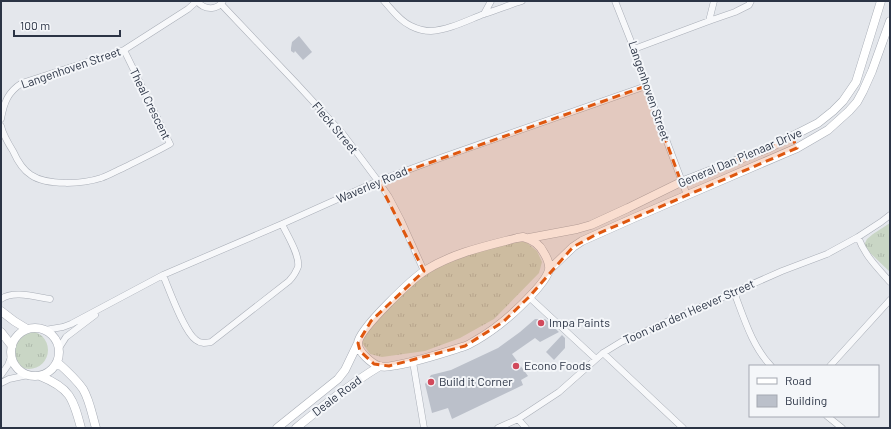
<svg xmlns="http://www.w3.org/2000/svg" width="891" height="429" font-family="Barlow,sans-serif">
<defs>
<pattern id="grass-tufts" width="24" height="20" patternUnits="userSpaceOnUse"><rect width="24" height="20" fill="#c9d6c5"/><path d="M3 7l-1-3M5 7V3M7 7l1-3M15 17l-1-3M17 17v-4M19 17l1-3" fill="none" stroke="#adb8ab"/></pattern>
</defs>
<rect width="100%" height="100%" fill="#e4e7ec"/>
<path fill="url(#grass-tufts)" d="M890,223V272L868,251L864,245L867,239L873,234Z
M513,240L526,242L537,251L542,262L539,273L494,319L460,338L425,351L382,357L370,354L362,343L366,328L410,285L438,264Z
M10 350a19 19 0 1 1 38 0a19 19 0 1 1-38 0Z"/>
<path fill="#bbc0ca" d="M299,36L312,52L303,60L295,51L294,53L291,51V48L292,42Z
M535,319H545L559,332L540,342L535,338L512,354L528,376L521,380L523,385L452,419L448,408L432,413L425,384L431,375L451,370L498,348L520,332Z
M562,335L565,338V348L554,360L546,352Z"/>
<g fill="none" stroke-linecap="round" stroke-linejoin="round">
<defs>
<path id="street" d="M197,1C204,10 217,11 223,1
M384,1C392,10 400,21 411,26C417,29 424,31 431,31C449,30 468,20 484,14C497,10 509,5 522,1
M615,1L634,49L646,86L687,195
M221,4L296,83L343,134L378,181L389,197L401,220L424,271
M484,14L491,1
M709,21L714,1
M634,49L709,21L735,12L749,5L751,1
M1,119C4,102 8,92 22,83L124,50L188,9L197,1
M1,126C3,135 8,143 13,151C17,160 23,170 31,175C47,186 83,184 101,178C108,176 116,171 123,168C139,160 154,153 170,144L124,50
M858,237C865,256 877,267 890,282
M163,275C169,289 184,332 196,340C201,344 205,343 211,342L289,281C293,277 296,272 298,267C300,255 287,235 282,224
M734,292C744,318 752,346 771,366
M529,297L596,359
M1,299C13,290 36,297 50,299
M45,330L63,327L71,324L163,275L282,224L378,181L443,157L646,86
M59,348L66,337L95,315
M603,353L683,428
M413,362L424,428
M830,366L890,300
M1,375L8,365L11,357
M1,383L9,379L28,375
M827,416L842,428
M518,419L526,428
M498,428L518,419L559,392L603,353L621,342L782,271L827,254L858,237L881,222L890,215"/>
<path id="secondary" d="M523,237C532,239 540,245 544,253C547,258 550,264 549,270C547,278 540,285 536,290C518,310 498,328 475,341C471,343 467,346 462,347C440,354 419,361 397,365C392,366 385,368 379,366C372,364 357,351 358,343C359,329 413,278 426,270C453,253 486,246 517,238Z
M529,238L577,229L591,225L628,208L681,182L769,148L818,123L833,111L843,101L856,82L881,1
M549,270L573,247L582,241L636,217L797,148L828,130L849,111L857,102L863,91L872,71L890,21
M1,311L14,321L27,329
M11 352a24 24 0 1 1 48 0a24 24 0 1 1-48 0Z
M1,332L12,346
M57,362C66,370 76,379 83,389C90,401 92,415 96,428
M40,376C70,388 73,398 81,428
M277,428L338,379L345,370L358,343
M296,428C323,406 350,384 380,366"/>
</defs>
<use href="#street" stroke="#a9aeb7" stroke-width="7"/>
<use href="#secondary" stroke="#a9aeb7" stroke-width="9"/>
<use href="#street" stroke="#f7f8fa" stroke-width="6"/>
<use href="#secondary" stroke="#fff" stroke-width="8"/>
</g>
<path fill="#df570f" fill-opacity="0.2" stroke="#df570f" stroke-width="3" stroke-dasharray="8 5" stroke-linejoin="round" d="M646,86L681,182L792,137L797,148L597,234L573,247L529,297L503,322L465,346L389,366L374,364L360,351L358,343L371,321L424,271L378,181Z"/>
<g fill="#d1495b" stroke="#f4f6f9" stroke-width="1.5">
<circle cx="541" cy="323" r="4"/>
<circle cx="516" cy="366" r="4"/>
<circle cx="431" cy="382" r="4"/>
</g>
<g text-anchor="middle" stroke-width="4" stroke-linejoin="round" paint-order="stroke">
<g font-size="12" fill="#2b3445" stroke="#f4f6f9">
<text transform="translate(71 68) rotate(-19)" y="4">Langenhoven Street</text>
<text transform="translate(649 91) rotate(71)" y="4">Langenhoven Street</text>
<text transform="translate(150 104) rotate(64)" y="4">Theal Crescent</text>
<text transform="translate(335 128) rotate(50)" y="4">Fleck Street</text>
<text transform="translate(740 158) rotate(-23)" y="4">General Dan Pienaar Drive</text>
<text transform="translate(372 185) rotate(-23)" y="4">Waverley Road</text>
<text transform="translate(689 312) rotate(-24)" y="4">Toon van den Heever Street</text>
<text transform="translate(337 396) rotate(-37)" y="4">Deale Road</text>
</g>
<g font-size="12" fill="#2b3445" stroke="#f4f6f9" text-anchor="start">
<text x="549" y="327">Impa Paints</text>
<text x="524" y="370">Econo Foods</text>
<text x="439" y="386">Build it Corner</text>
</g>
</g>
<rect width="891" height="429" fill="none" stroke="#2b3445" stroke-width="4"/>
<rect x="749" y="365" width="130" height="52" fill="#f4f6f9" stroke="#a4a8b1"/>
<rect x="757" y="378" width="20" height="6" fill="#ffffff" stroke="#a4a8b1"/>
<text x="785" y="385" font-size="12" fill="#2b3445">Road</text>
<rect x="757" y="395" width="20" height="12" fill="#bbc0ca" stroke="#a4a8b1"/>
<text x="785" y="405" font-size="12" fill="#2b3445">Building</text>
<path d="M14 30v6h106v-6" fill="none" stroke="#2b3445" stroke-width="2"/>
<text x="20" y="30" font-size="12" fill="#2b3445" stroke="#f4f6f9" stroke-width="3" paint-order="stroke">100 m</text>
</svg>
